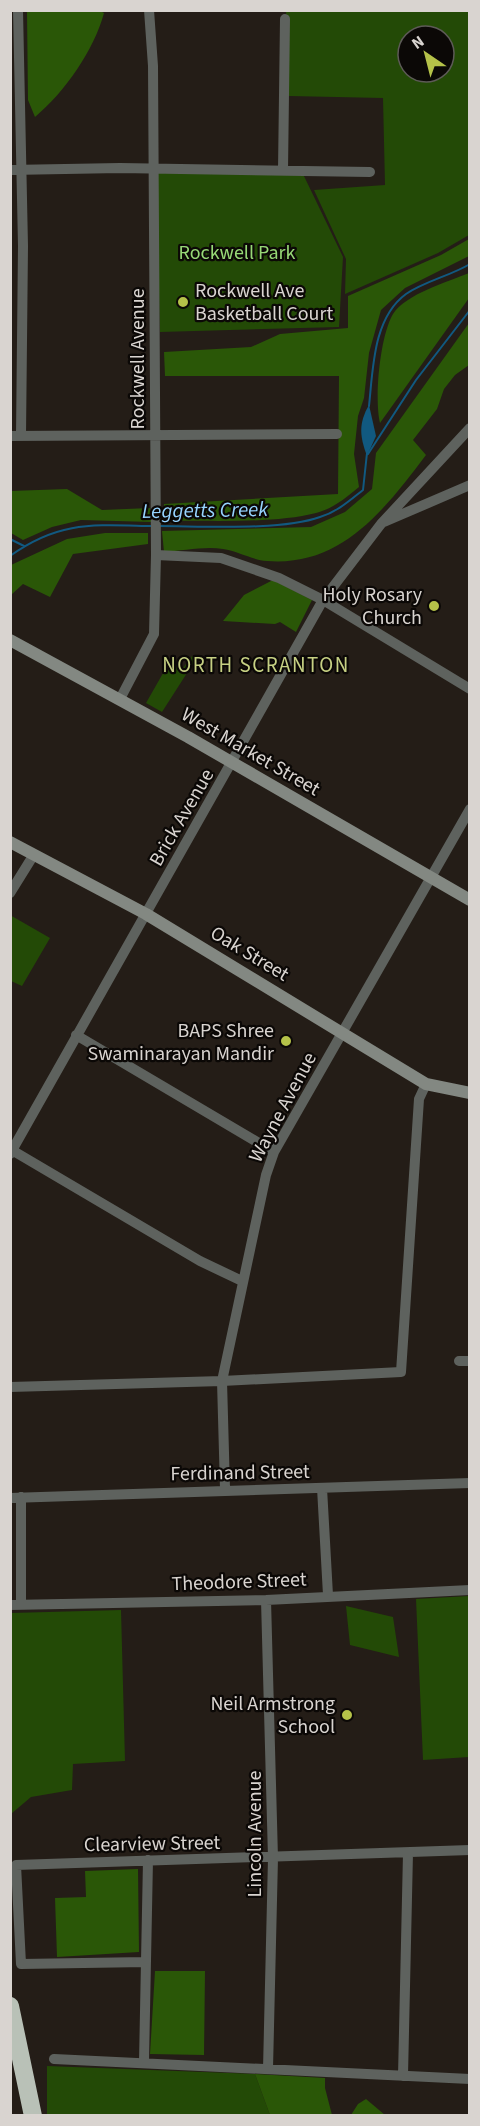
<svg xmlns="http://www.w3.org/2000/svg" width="480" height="2126" font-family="'Source Sans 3',sans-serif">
<rect width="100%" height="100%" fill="#241d17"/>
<path fill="#234a06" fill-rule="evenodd" d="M286,11H469V235L438,253L345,294L346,259L314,190L385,185L383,98L289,96ZM408,36H444V72H408Z
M156,172L303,174L343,257L339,327L160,332Z
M192,656L196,659L162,712L146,703L170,661L183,668Z
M10,915L50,938L22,986L11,981Z
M469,1596V1757L423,1760L416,1599Z
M346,1606L393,1617L399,1657L350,1645Z
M121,1610L125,1761L73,1764L72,1790L31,1797L11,1814V1613Z
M47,2066L255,2074L270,2115L47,2116Z"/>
<path fill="#2a5707" d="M100,11L104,13C94,50 65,92 35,117L28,100L27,11Z
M469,239V256L405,288L381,310L369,353L364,398L358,416L354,454L359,487C346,498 332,509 316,513C274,524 208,520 164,521V504L338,494L339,376H165L164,352L251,347L280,334L348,328V296L441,255Z
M469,273V298L380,423C374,398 380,336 393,314C406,294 447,282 469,273Z
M469,323V365L455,375L444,389L437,409L413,440L426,455C385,509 342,567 267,561C252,560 238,551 223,549C205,546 182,551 164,552L162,531L311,527L345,512L372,489L376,453Z
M67,489L102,510L150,508L152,522L81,520L52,527L23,540L11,533L10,491Z
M105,533H148V544L73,554L50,597L23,584L11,595V565L67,539Z
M273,580L312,600L296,632L280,622L275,624L223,621L244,595Z
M138,1869L139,1952L57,1957L55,1898L86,1897L85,1871Z
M155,1971H205L204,2055L150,2054Z
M255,2074L325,2078V2088L332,2115H270Z
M366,2099L385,2115H351L358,2104Z"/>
<path fill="#115980" d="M369,405L376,436L367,456C360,437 358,424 369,405Z"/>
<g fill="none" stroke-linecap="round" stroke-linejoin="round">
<path stroke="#115980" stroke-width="2" d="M369,406C373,369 373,318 406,294C425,281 450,276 470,264
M368,454L416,380L470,310
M159,526C202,526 281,531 320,517C337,512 349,501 363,490L367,453
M10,539L24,546
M10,556C60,520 95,525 153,526"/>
<path stroke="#5e625e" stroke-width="10" d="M18,10L23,246L21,436
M10,170L120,168L370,172
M283,170L285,19
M10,436L337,434
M384,522L470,485
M156,555L221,558L279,578L323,600L470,689
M120,699L154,634L156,555L153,66L149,10
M10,893L33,856
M76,1035L274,1152
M10,1149L200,1261L242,1281
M10,1154L323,600L381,524L470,428
M459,1361H470
M10,1387L222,1381L401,1372L419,1099L426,1084
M322,1488L328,1595
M225,1489L222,1381L266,1175L274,1152L470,809
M21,1497V1605
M10,1498L470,1483
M266,1600L273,1858L268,2069
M10,1605L266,1600L470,1590
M146,1962L21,1964L16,1865L470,1850
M54,2059L470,2079
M144,2062L148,1860
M403,2076L408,1853"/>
<path stroke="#838882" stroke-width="12" d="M10,640L188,737L470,900
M10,842L146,914L426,1084L470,1093"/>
<path stroke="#b9c1b7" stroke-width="18" d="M10,2006L33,2116"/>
</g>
<g fill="#b5c249" stroke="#0b0806" stroke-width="2">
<circle cx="183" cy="302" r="6"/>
<circle cx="434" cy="606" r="6"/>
<circle cx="286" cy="1041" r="6"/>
<circle cx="347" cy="1715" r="6"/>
</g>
<g text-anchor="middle" stroke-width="4.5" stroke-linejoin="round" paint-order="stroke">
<g font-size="20" fill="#97d876" stroke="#0b0806">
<text x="237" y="259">Rockwell Park</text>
</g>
<g font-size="20" fill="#d9d4d0" stroke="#0b0806" text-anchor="end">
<text x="195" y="297" text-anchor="start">Rockwell Ave<tspan x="195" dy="23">Basketball Court</tspan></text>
<text x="422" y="601">Holy Rosary<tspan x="422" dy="23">Church</tspan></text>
<text x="274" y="1037">BAPS Shree<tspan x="274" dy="23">Swaminarayan Mandir</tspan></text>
<text x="335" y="1710">Neil Armstrong<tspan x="335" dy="23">School</tspan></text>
</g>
<g font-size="20" fill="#d9d4d0" stroke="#0b0806">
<text transform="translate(137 359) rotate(-90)" y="7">Rockwell Avenue</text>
<text transform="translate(251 751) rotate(30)" y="7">West Market Street</text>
<text transform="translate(181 817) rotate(-60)" y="7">Brick Avenue</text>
<text transform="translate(250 953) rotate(31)" y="7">Oak Street</text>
<text transform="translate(282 1107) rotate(-62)" y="7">Wayne Avenue</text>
<text transform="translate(240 1472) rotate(-1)" y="7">Ferdinand Street</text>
<text transform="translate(239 1581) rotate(-2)" y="7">Theodore Street</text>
<text transform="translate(254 1834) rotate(-90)" y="7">Lincoln Avenue</text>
<text transform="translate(152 1843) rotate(-1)" y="7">Clearview Street</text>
</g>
<g font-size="21" font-style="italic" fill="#96d4ff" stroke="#0b0806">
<text transform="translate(205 510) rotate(-1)" y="7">Leggetts Creek</text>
</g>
<g font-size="21" letter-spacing="1.5" fill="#c6d083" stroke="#0b0806">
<text x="256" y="672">NORTH SCRANTON</text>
</g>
</g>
<rect width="480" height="2126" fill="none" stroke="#d9d4d0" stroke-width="24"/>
<g transform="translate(426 54) rotate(325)"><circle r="28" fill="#0b0806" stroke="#5d5a57" stroke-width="1.5"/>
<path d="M0-4.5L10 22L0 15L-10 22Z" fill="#b5c249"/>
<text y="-9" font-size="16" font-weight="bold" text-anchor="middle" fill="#d9d4d0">N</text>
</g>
</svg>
